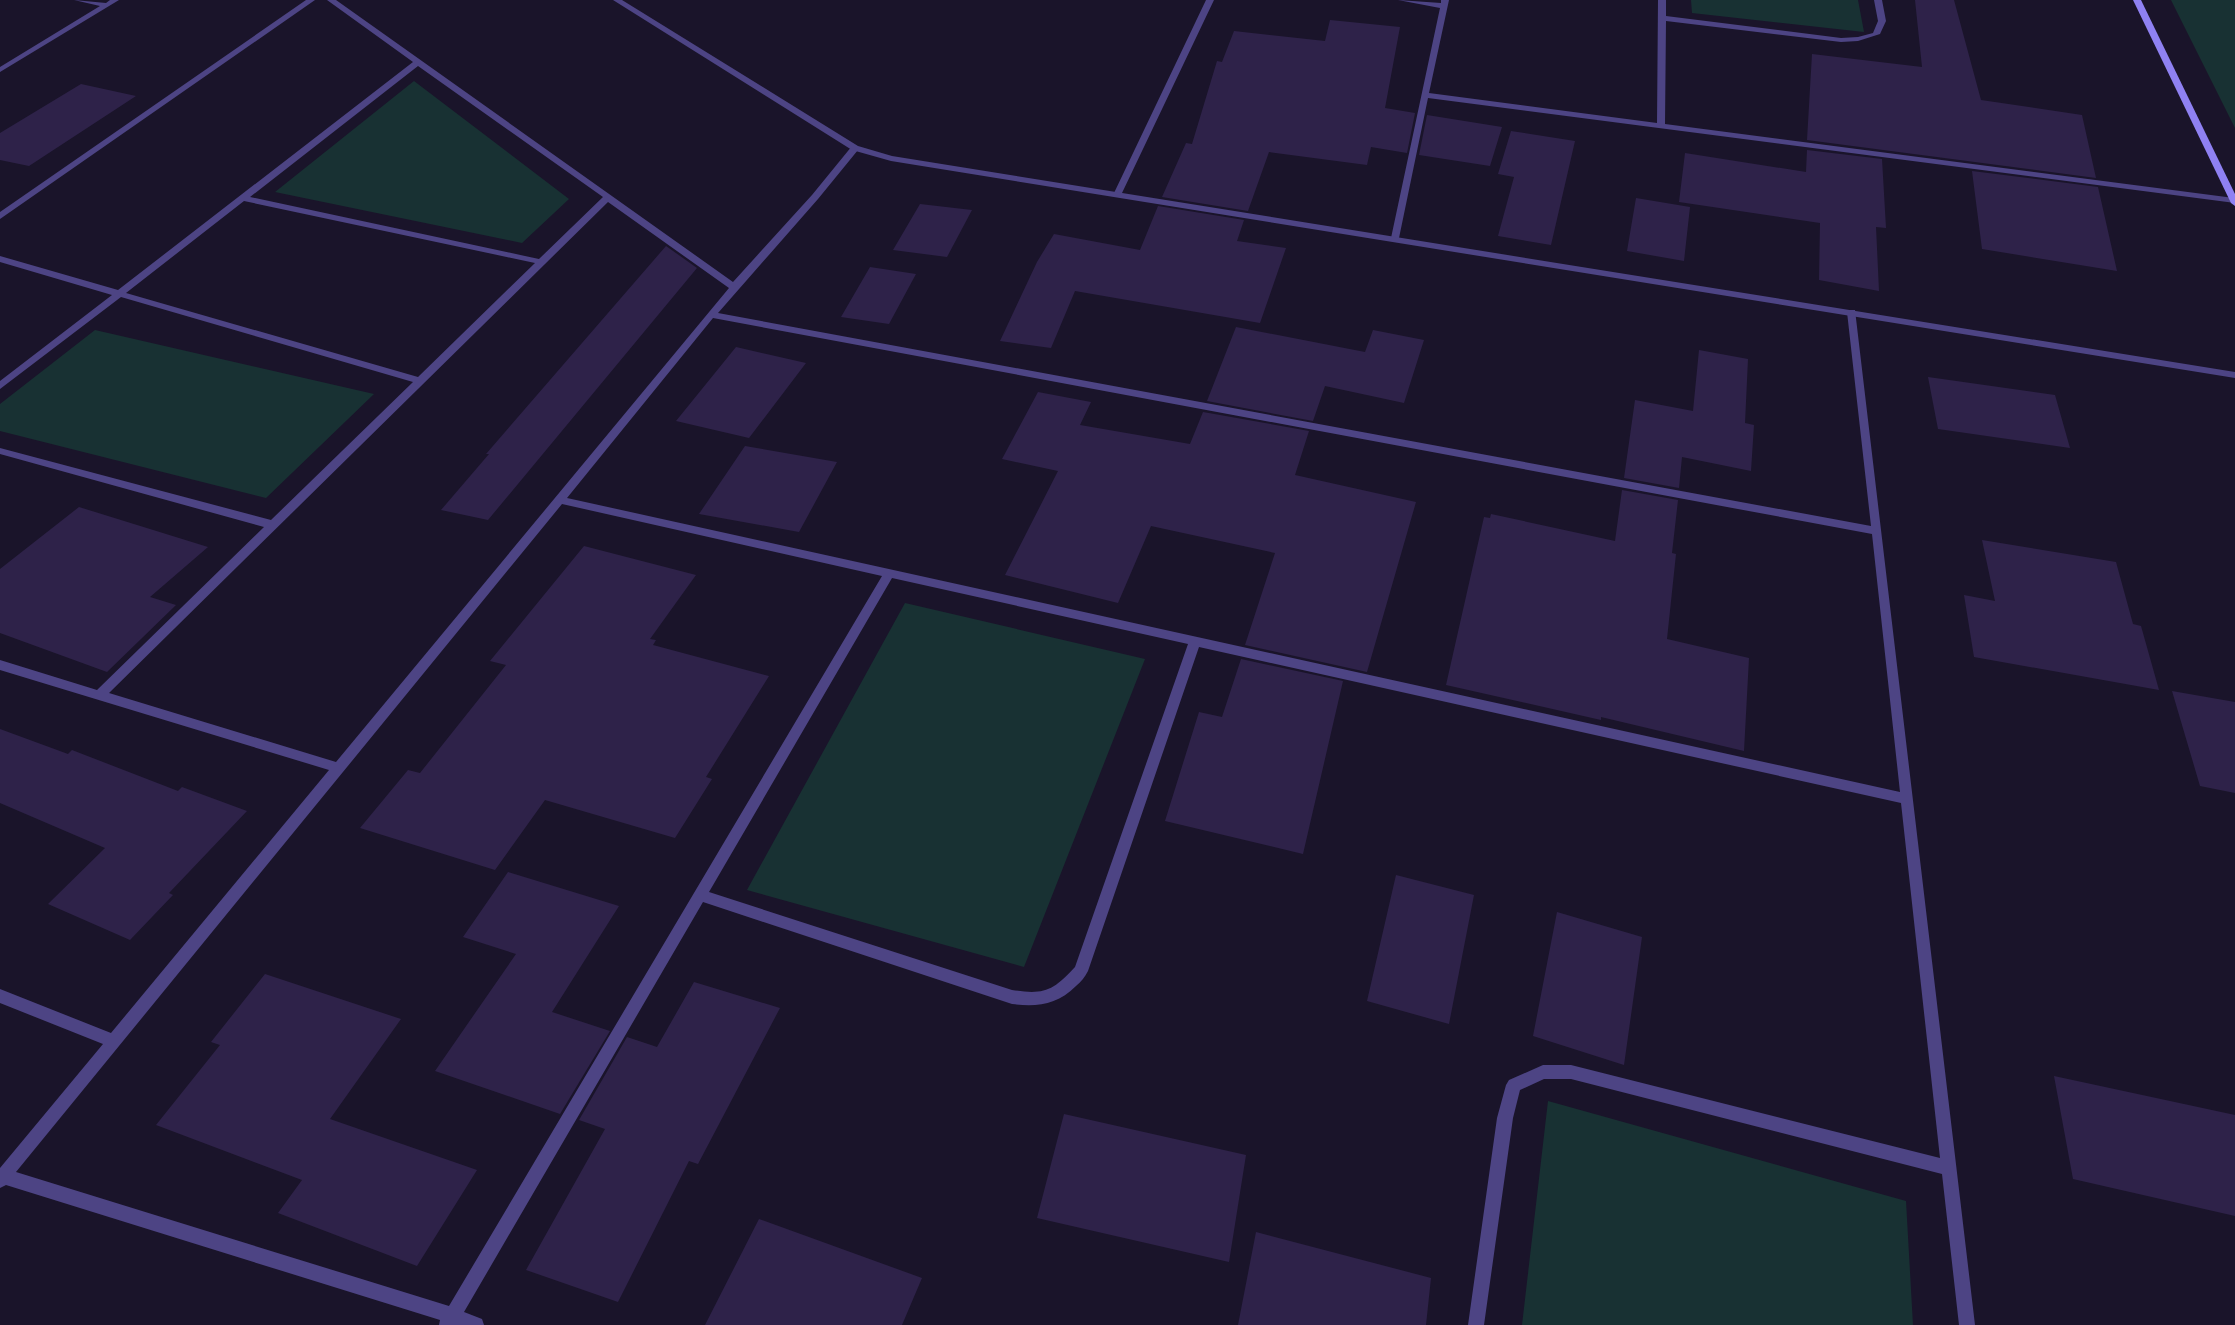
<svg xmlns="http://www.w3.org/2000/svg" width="2235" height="1325" font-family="Poppins,sans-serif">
<rect width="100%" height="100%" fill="#1a142a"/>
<path fill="#183133" d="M1691,0H1858L1864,32L1692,13Z
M2171,0H2235V128Z
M414,81L569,199L522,243L275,192Z
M95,330L374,394L266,498L0,431V404Z
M905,603L1145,659L1024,967L747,890Z
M1548,1101L1906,1201L1913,1325H1522Z"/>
<path fill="#2e2249" d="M1915,0H1954L1981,100L2082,115L2096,178L1807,140L1812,54L1922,67Z
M1330,20L1400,27L1385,108L1415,113L1407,153L1371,147L1367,165L1269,152L1248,211L1162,197L1186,143L1192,144L1217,61L1222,62L1234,31L1325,41Z
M81,84L136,96L29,166L0,160V133Z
M1427,115L1502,127L1490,166L1419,155Z
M1511,131L1575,141L1551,245L1498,236L1514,177L1498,174Z
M1807,150L1882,159L1886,228L1876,227L1879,291L1819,280L1820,223L1679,202L1685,153L1806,172Z
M1972,171L2098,187L2117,271L1982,249Z
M1636,198L1690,207L1684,261L1627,251Z
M920,204L972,210L947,257L893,250Z
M1158,206L1244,220L1237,241L1286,248L1260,323L1075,291L1051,348L1000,341L1037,262L1054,234L1140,250Z
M666,246L697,268L488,520L441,510L489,454H486Z
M870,267L916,274L889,324L841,317Z
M1236,327L1365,352L1373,330L1424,340L1404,403L1325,386L1313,421L1207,401Z
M736,347L806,363L749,438L676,421Z
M1699,350L1748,359L1745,423L1754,425L1751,471L1682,457L1679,488L1624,478L1635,400L1693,411Z
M1928,377L2055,395L2070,448L1938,429Z
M1038,392L1091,402L1080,425L1190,444L1203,412L1309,431L1295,475L1416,502L1367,672L1245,645L1275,553L1151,526L1118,603L1005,575L1058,471L1002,459Z
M745,446L837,462L799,532L699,514Z
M1622,490L1678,500L1672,553L1676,554L1667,639L1749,658L1744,751L1601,717V720L1446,685L1484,517L1490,518L1491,514L1615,541Z
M79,507L208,547L150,597L176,605L107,672L0,633V569Z
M1982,540L2116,562L2133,624L2141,626L2159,690L1974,657L1964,595L1995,601Z
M584,546L696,575L650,639L656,640L653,645L769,676L706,777L712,779L675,838L545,800L495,870L360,828L408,770L420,773L506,665L490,661Z
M1241,659L1343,681L1303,854L1165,821L1199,712L1222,717Z
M2172,691L2235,702V793L2200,786Z
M0,729L68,754L72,750L178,791L182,787L247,811L169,893L173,895L130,940L48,904L105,848L0,803Z
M508,872L619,906L552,1012L610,1031L560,1114L435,1071L516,954L463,937Z
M1396,875L1474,895L1449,1024L1367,1001Z
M1557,912L1642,937L1624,1065L1533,1036Z
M265,974L401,1019L330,1119L477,1170L417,1266L278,1213L302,1180L156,1125L220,1045L211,1042Z
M694,982L780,1008L698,1164L689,1161L618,1302L526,1270L605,1129L579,1120L627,1037L657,1047Z
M2054,1076L2235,1115V1216L2073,1179Z
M1064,1114L1246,1155L1229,1262L1037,1218Z
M759,1219L922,1278L902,1325H705Z
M1256,1232L1431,1278L1426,1325H1238Z"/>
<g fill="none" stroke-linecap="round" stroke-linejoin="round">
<path fill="#4d4484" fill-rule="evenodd" d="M74,0L106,3L110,0H119L0,72V67L100,6Z
M306,0H315L0,219V212Z
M327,0H336L733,282L812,195L852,146H858V150L818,199L718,313L1871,526L1847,312L1849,310H1855L1975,1325H1959L1942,1174L1571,1079H1544L1520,1090L1513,1118L1484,1325H1468L1497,1118L1506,1085L1509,1080L1543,1065H1571L1940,1158L1901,803L1199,647L1088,971C1085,977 1081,982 1076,986C1057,1005 1037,1007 1012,1004L703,902L464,1312L482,1319L484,1325H439L440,1320L6,1185L0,1188V1168L103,1044L0,1003V989L111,1033L329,770L0,670V660L97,690L264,527L0,454V448L271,520L413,382L121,297L0,389V381L112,295L0,262V256L118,290L413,62ZM418,66L603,197L539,259L250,197ZM244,201L535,263L418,377L126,293ZM608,202L729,288L336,762L109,693ZM713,318L1872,534L1900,792L567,498ZM562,504L882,576L449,1306L16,1172ZM892,578L1188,644L1075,967C1053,991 1044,995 1012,990L709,892Z
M1206,0H1214L1122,193L1115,195L1114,193Z
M1398,0L1441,3V0H1449L1429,93L1657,123L1658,0H1666V16L1841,38L1858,37L1873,33L1878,21L1874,0H1882L1886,21L1880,34L1858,41L1841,42L1666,21L1665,124L2234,198L2235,203L1428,98L1399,238L1395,241L1391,238L1440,8Z"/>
<path fill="#4d4484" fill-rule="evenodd" d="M613,0H622L858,146L892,156L2235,372V378L891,161L852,150Z"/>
<path fill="#8f81f2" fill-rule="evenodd" d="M2133,0H2141L2235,194V206L2231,203Z"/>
</g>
</svg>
